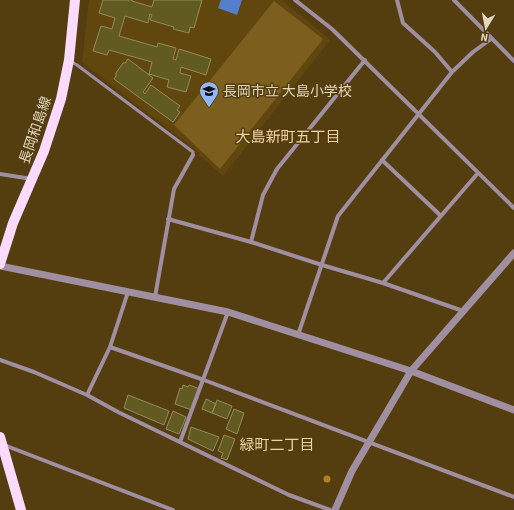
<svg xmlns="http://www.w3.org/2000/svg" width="514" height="510" font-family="'Source Sans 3','Noto Sans JP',sans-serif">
<rect width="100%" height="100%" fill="#543e10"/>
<path fill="#61470d" d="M89,0H282L330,40L223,176L199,155L200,153L82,62Z"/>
<path fill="#7c5e1e" d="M274,1L323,39L220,169L174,125Z"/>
<path fill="#557ecd" d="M221,0H242L237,15L218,8Z"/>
<path fill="#625b21" stroke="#928c5b" d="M103,0H132V1L152,7L154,0H202L194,28L190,27L189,33L173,29L174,27L150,20L152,15L150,14L148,23L125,16L119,36L157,47L158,43L176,48L173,59L176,60L179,49L211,59L206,75L181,67L180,73L191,76L186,92L167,87L169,80L149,74L152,62L109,50L107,55L93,51L101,26L112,29L115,18L99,13Z
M128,59L153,78L143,92L145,94L151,85L180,106L177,110L180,112L173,122L114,79L116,76V73L123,63H125Z
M183,385L188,387L189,385L200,389L192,410L175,404L180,388L182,389Z
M128,395L169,411L164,425L124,408Z
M206,399L216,404L212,413L202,409Z
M217,400L232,406L227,419L212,413Z
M234,409L244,413L237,434L226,429Z
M173,411L186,417L179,434L166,429Z
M191,427L219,437L213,451L188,439Z
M224,435L235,439L227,460L221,458L223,453L218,451Z"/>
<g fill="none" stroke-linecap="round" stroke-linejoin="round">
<path stroke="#9f8fa1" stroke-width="3" d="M70,61L77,65L193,152V155"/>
<path stroke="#9f8fa1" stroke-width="4" d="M295,0L332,29L514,208
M397,0L403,23L435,52L452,72
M454,0L514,61
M382,160L441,216
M0,174L32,179
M168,219L251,242L322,265L383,283L463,311
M251,242L263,195L277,169L365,60
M383,283L478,173
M155,297L174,189L193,155
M298,335L338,216L452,72L473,52L491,39
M110,347L204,380L514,497
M0,360L34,372L87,395L118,412L289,495L330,510
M87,395L110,347L128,292
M180,442L228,312
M4,445L173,510"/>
<path stroke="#9f8fa1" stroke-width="7" d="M0,266L228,312L411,371L514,410
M335,510L352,471L411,371L514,253"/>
<path stroke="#fadbfe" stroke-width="10" d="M0,264L13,223L44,151L61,99L69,60L75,0
M0,437L21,510"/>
</g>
<circle fill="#ae821e" cx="327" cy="479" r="3.5"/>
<defs>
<symbol id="school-pin" viewBox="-11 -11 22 30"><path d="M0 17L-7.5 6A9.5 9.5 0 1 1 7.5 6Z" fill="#92b7fd" stroke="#543e10"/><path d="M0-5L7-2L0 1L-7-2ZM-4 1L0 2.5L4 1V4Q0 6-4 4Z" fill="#111"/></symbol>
</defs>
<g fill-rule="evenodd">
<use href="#school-pin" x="198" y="80" width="22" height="30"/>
</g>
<g text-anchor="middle" stroke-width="3" stroke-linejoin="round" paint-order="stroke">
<g font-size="14" fill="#e2d6be" stroke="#543e10" text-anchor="start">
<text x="223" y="96">長岡市立 大島小学校</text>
</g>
<g font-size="14" fill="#e2d6be" stroke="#543e10">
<text transform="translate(35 130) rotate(-71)" y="5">長岡和島線</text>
</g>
<g font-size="15" fill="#edd3a3" stroke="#543e10">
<text x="288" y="142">大島新町五丁目</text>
<text x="277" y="450">緑町二丁目</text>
</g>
</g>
<g transform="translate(486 28) rotate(190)" stroke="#543e10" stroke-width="3" paint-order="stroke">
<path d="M0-3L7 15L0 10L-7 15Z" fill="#e2d6be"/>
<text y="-6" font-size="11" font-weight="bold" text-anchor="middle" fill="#e2d6be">N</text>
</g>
</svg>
